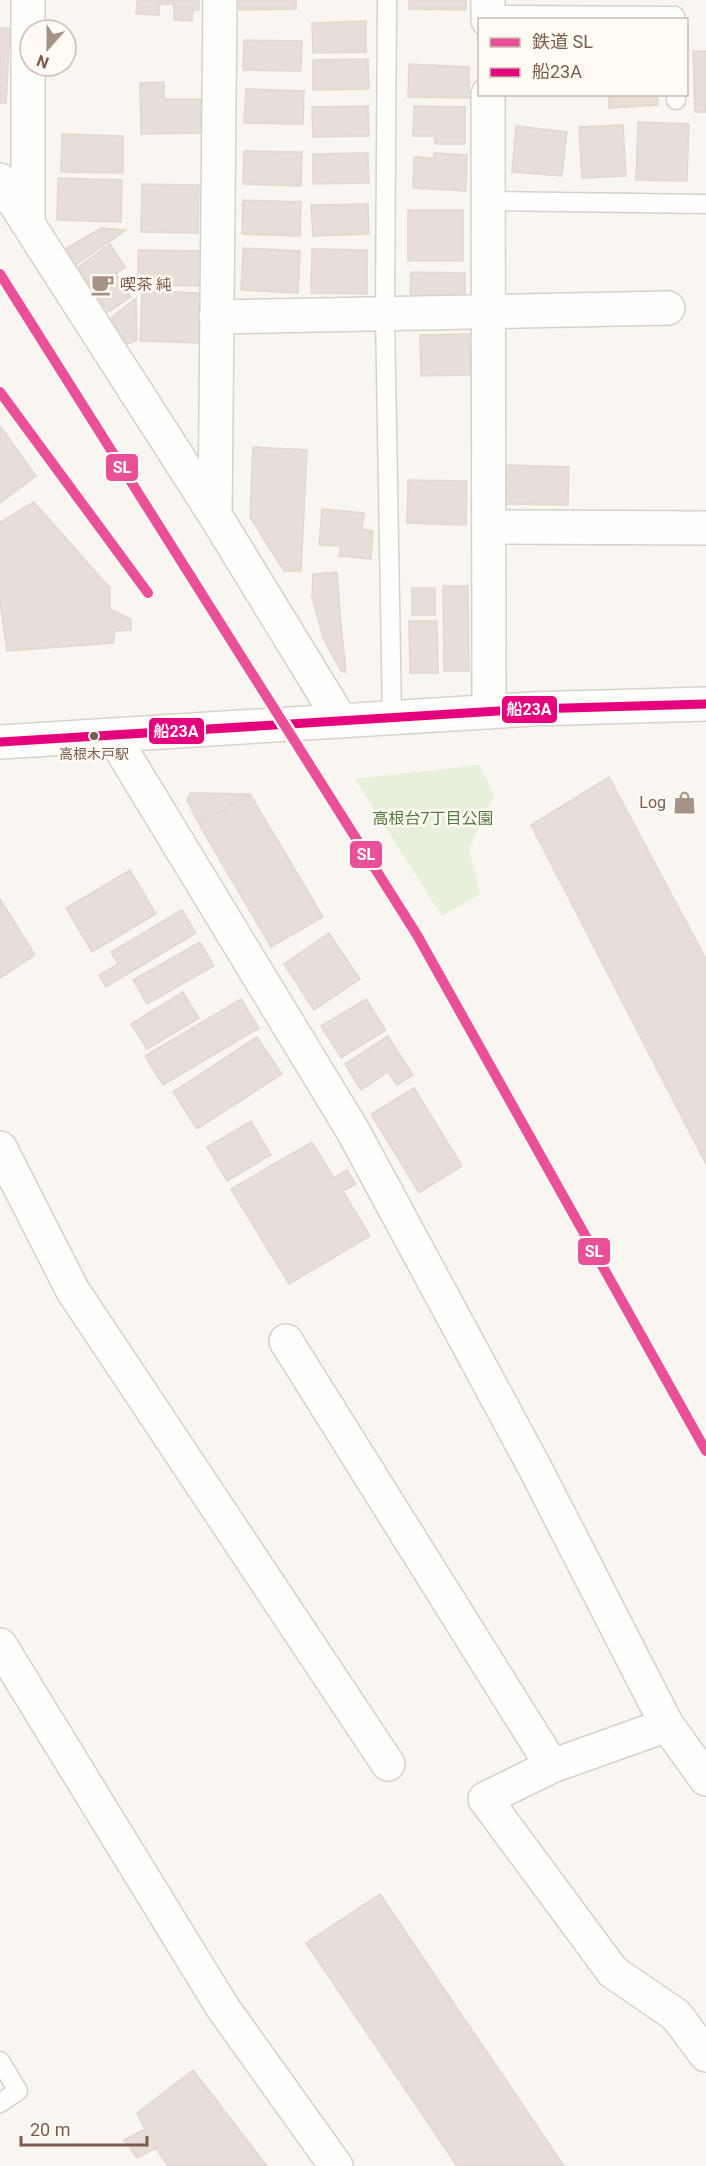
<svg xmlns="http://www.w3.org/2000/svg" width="706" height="2166" font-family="Roboto,'Noto Sans JP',sans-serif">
<rect width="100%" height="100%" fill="#f9f5f0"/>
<path fill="#e7f0db" d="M479,765L494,794L469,849L480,894L442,916L355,779Z"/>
<path fill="#e6ded7" stroke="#e2d8d2" stroke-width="1.5" d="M137,0H199V10H193L192,21L174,20V4H160L159,15L136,14Z
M239,0H296V9L239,10Z
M409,0H466V10L409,9Z
M366,21V52L313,53L312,23Z
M0,28H10L6,103H0Z
M244,40L302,41L301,71L243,70Z
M693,51H706V112H695Z
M368,59L369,89L313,90V60Z
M409,64L469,67V98L408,97Z
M164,82V99H201V133L141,134L140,83Z
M246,89L304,91L303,124L244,123Z
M609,94H657L658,105L609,108Z
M368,106L369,136L313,137L312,107Z
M414,106L465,107V144H435L434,136H413Z
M638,122L689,124L687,181L636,180Z
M623,125L626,176L582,178L579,127Z
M516,126L567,132L562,176L512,172Z
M62,134L123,136V173L61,172Z
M244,151L302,152L301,186L243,184Z
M368,153L369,183L313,184V154Z
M434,153L467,155L466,191L413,188L414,157L434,158Z
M58,178L122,180L121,222L57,220Z
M142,184L199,185L198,233L141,232Z
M243,200L301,202L300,236L242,234Z
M368,204L369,234L313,236L311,205Z
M408,210H463V261H408Z
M101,228L126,230L74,266L62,251Z
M110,244L125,267L116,274L131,297L108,312L77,268Z
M243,248L300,251L298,293L241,290Z
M312,249L367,250V294L311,293Z
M138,250L202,251L201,286L138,285Z
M411,272L465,273V301L410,299Z
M142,291L202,293L201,343L140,341Z
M136,298L137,340L127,344L111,318Z
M469,334L471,375L421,376L420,335Z
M0,426L36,476L0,503Z
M253,447L307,450L301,571H284L250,517Z
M504,465L569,467L568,505L504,504Z
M408,480L467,481L466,525L407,523Z
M34,502L110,588V609L131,619V630L115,631L113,643L7,651L0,601V522Z
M322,509L364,513L362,529L373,531L371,559L339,556L341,546L319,545Z
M337,572L341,625L346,672L341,671L323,638L312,597L313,574Z
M443,586H468L469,671H444Z
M412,588H435V615H412Z
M409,621H437L438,673H410Z
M609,777L706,959V1164L531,825Z
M190,793L250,794L199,824L187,800Z
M250,794L323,917L271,947L199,824Z
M130,870L156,914L92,952L66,908Z
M0,899L35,955L0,978Z
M182,910L196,933L106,987L99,975L118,964L111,952Z
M329,933L360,979L314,1010L284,964Z
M200,942L214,966L147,1004L133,980Z
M183,992L199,1018L147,1049L131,1024Z
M241,999L259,1028L163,1085L145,1056Z
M366,999L386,1030L341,1058L321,1026Z
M388,1036L413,1075L397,1085L388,1072L361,1090L345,1064Z
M257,1037L282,1074L197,1129L173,1092Z
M414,1088L462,1166L419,1193L371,1114Z
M251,1121L271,1155L227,1181L207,1147Z
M312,1142L334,1178L347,1170L356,1184L343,1191L370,1236L289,1284L231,1189Z
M380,1894L564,2166H457L306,1943Z
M193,2070L267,2166H168L156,2148L137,2158L124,2140L145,2129L137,2113Z"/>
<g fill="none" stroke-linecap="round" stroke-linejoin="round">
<defs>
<path id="lane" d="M387,0L385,313L392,717
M488,15L675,16
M676,94V100
M488,201L706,204
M0,2061L18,2091L0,2103"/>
<path id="street" d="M488,0V20
M488,94L489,712
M0,180L215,515L341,721
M28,223V0
M216,317L668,308
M215,515L220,0
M489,527L706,528
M113,736L353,1131L535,1468L667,1725L706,1779
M0,1148L73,1291L388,1764
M286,1341L552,1766
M0,1645L223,2008L336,2166
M667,1725L552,1766L485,1799L613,1972L676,2015L706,2055"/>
<path id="secondary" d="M0,742L532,709L706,704"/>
</defs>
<use href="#lane" stroke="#d7d1cb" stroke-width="21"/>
<use href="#street" stroke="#d7d1cb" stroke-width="36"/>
<use href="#secondary" stroke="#d9d2cb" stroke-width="36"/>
<use href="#lane" stroke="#fefefd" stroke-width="18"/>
<use href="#street" stroke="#fefefd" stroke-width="33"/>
<use href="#secondary" stroke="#fefefd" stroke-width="33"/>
<defs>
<path id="bus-1" d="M0,742L532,709L706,704"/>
</defs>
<use href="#bus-1" stroke="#fffaf3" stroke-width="14"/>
<use href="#bus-1" stroke="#e5007d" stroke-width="9"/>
<defs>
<path id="rail-1" d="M0,274L417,935L706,1451
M0,392L148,593"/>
</defs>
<use href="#rail-1" stroke="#fffaf3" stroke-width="15"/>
<use href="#rail-1" stroke="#e95098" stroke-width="10"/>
</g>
<defs>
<symbol id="cafe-bare" viewBox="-9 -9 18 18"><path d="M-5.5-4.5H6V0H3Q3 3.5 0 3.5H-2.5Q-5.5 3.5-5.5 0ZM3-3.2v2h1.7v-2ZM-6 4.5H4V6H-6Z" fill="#a69286" stroke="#fffaf3" stroke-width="2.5" paint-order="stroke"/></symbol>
<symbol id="shop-bare" viewBox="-9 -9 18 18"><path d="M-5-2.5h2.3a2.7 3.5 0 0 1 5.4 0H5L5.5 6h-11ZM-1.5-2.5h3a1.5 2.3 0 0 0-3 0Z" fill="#a69286" stroke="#fffaf3" stroke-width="2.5" paint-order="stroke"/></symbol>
</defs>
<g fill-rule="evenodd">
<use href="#cafe-bare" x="86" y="268" width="33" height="33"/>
<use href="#shop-bare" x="668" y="786" width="33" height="33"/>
</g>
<circle fill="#7a5c4d" stroke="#fffaf3" stroke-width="2" cx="94" cy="736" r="5"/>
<g text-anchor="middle" stroke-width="5" stroke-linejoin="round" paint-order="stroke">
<g font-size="14" fill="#7a5c4d" stroke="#fffaf3">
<text x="94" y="759">高根木戸駅</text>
</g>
<g font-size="16" fill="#7a5c4d" stroke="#fffaf3" text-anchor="start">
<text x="120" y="290">喫茶 純</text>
<text x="666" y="808" text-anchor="end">Log</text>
</g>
<g font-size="16" fill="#537a41" stroke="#fffaf3">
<text x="433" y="824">高根台7丁目公園</text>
</g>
</g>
<g stroke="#fffaf3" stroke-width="2">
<rect x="105" y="453" width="34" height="29" rx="6" fill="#e95098"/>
<rect x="501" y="695" width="57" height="29" rx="6" fill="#e5007d"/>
<rect x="148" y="717" width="57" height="28" rx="6" fill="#e5007d"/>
<rect x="349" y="840" width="34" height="29" rx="6" fill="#e95098"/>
<rect x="577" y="1237" width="34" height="29" rx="6" fill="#e95098"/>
</g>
<g font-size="16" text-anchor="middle" font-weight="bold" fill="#fff">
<text x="122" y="473">SL</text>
<text x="529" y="715">船23A</text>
<text x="176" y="737">船23A</text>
<text x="366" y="860">SL</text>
<text x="594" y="1257">SL</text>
</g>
<rect x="478" y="18" width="210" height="78" fill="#fffaf3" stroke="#cabbb1" stroke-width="1.5"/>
<rect x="490" y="38" width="30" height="9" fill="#e95098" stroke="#cabbb1" stroke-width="1.5"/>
<text x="532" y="48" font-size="18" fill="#7a5c4d">鉄道 SL</text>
<rect x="490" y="68" width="30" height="9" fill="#e5007d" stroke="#cabbb1" stroke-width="1.5"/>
<text x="532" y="78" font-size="18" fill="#7a5c4d">船23A</text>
<g transform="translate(48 48) rotate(201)"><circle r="28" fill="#fffaf3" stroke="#cabbb1" stroke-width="1.5"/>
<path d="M0-4.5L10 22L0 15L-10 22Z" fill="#a69286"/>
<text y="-9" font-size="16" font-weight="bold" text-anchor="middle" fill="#7a5c4d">N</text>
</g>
<path d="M21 2136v9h126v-9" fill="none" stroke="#7a5c4d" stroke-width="3"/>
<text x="30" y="2136" font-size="18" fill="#7a5c4d" stroke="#fffaf3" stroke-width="4.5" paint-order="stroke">20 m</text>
</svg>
